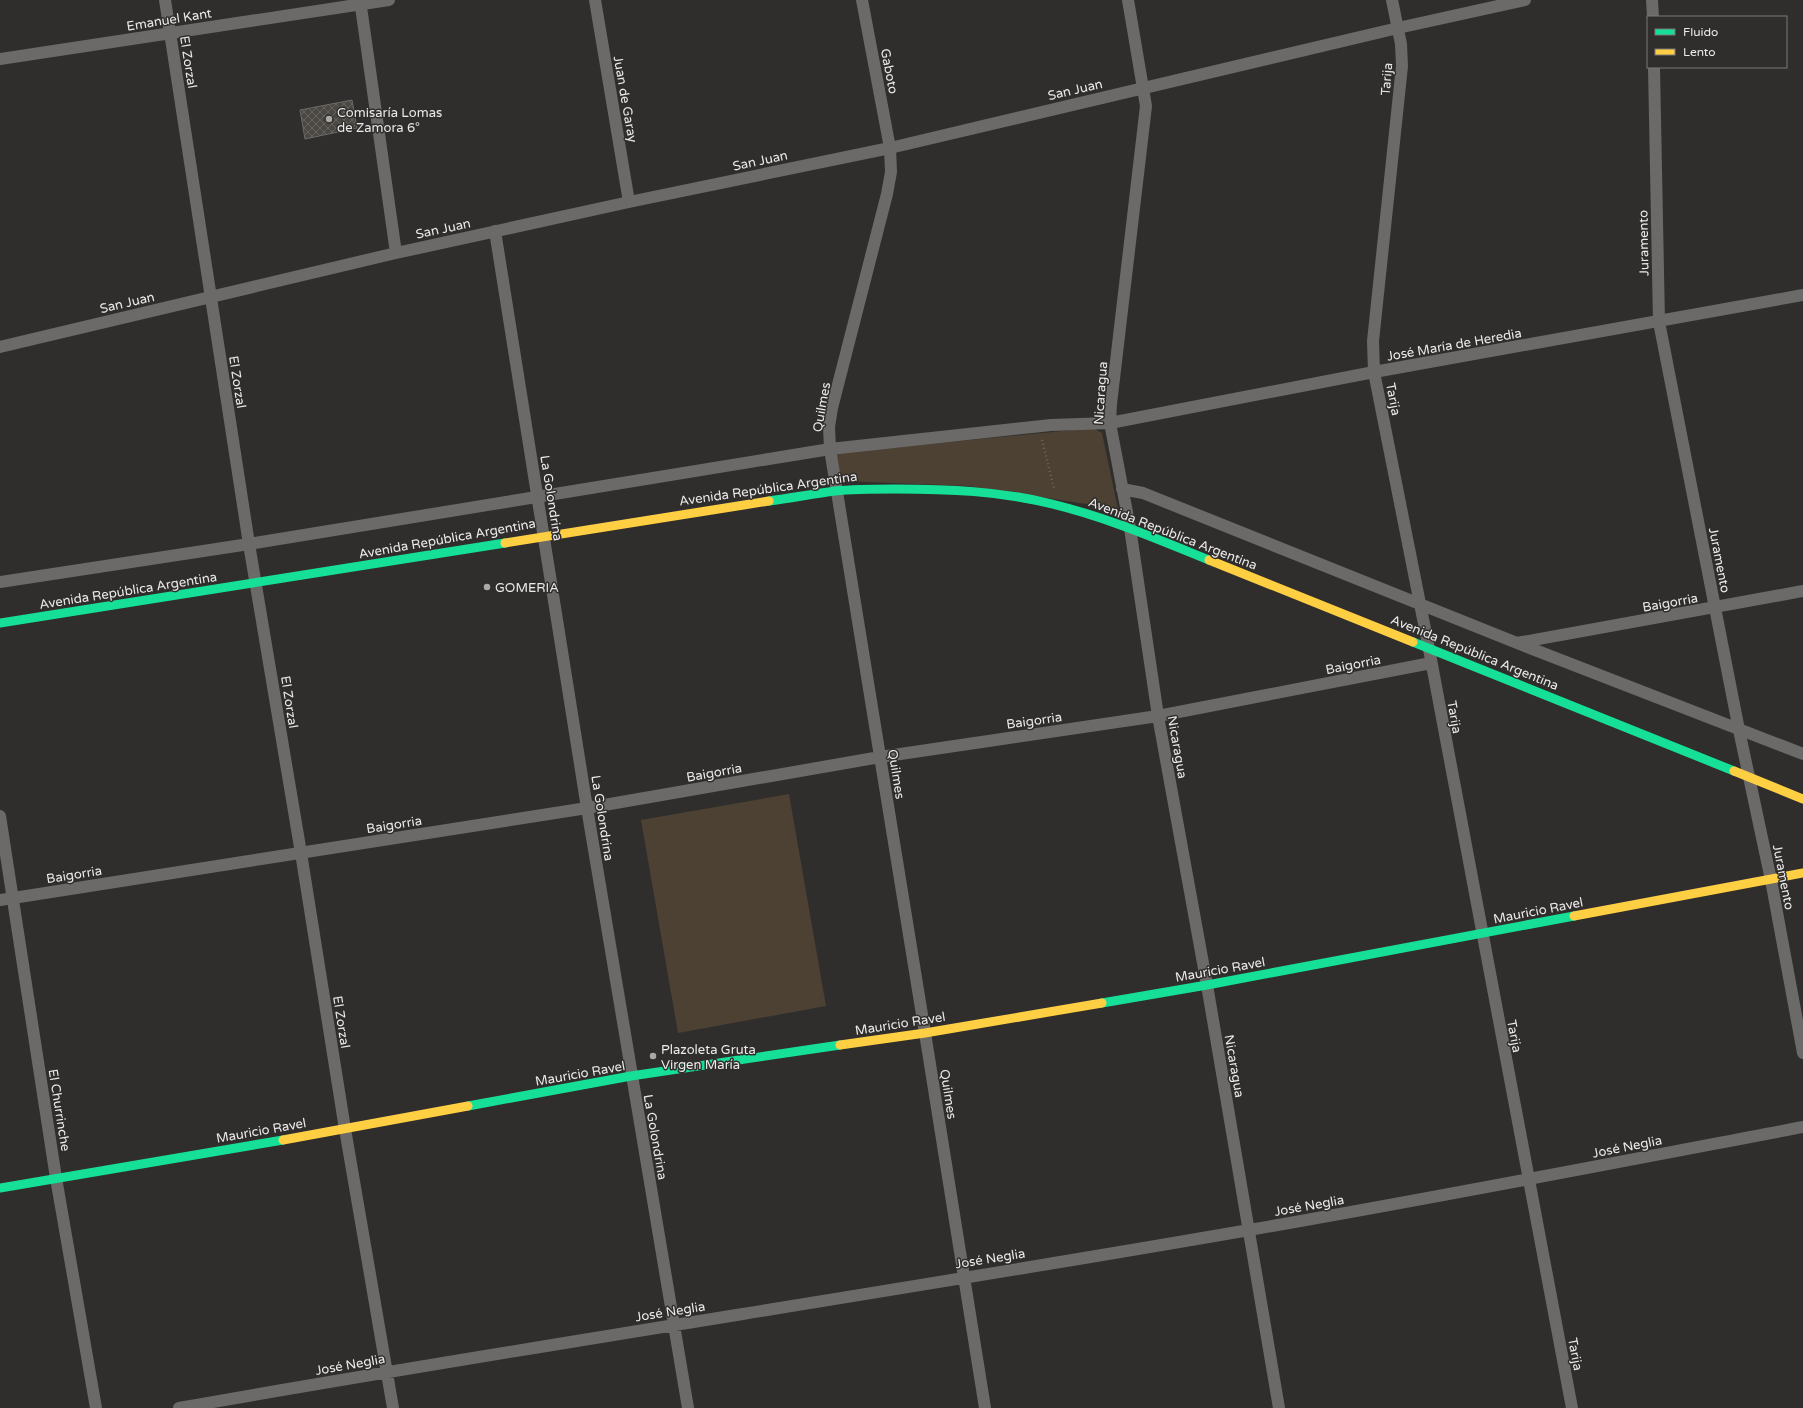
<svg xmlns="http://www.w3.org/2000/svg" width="1803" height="1408" font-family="'Varela Round',sans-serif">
<defs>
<pattern id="building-cross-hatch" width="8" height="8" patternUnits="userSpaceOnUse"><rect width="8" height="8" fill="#4b4843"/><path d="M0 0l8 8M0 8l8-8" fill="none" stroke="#65635e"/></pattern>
</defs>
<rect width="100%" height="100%" fill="#2f2e2d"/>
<path fill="#4c4132" d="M1093,428L1102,433L1118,509L968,486L841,481L836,453Z
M789,794L826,1006L678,1033L641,820Z"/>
<path fill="url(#building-cross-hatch)" stroke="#696968" d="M352,100L357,128L305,139L300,110Z"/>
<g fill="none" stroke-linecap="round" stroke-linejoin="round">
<path stroke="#666564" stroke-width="2.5" stroke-dasharray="1 3" stroke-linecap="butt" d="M1042,440L1054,488"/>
<path stroke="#6b6a69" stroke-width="12" d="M165,0L249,544L301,853L345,1129L393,1408
M360,0L396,253
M595,0L629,202
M862,0L890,148L891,172L887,194L832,408L829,427L830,449L925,1033L985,1408
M1128,0L1146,106L1111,404L1110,423L1130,528L1158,716L1207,985L1279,1408
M1392,0L1401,44L1402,66L1373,341L1374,372L1429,649L1572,1408
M1652,0L1653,17
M0,59L389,0
M1654,67L1659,322L1739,730L1771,880L1803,1053
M495,231L587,808L688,1408
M0,347L396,253L629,202L890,148L1398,28L1525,0
M1122,489L1143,493L1517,643L1803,754
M0,582L249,544L830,449L1051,425L1110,423L1374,372L1803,295
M1517,643L1803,591
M0,816L56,1178L96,1408
M0,900L587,808L880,757L1158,716L1431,663
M179,1408C535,1345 893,1292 1249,1230C1434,1198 1619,1162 1803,1127"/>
<path stroke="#16e098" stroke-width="9" d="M769,501C791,498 813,494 835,491C855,489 875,489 895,489C947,489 1001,491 1052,504C1106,517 1157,539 1209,560
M0,623L505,543
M1413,642L1734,771
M1102,1003L1207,985L1574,916
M468,1106L631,1076L840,1045
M0,1188L283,1140"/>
<path stroke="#ffcf43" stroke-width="9" d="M505,543L769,501
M1209,560L1413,642
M1734,771L1803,799
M1574,916L1803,873
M840,1045L925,1033L1102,1003
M283,1140L468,1106"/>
</g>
<g fill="#a9a8a7" stroke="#302e2c" stroke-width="1.5">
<circle cx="329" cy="119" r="4"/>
<circle cx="487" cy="587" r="4"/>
<circle cx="653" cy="1056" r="4"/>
</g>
<g text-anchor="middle" stroke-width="3" stroke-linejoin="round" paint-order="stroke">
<g font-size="13" fill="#ebeae9" stroke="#302e2c">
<text transform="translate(169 19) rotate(-9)" y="5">Emanuel Kant</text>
<text transform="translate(189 62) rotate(81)" y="5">El Zorzal</text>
<text transform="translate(890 71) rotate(79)" y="5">Gaboto</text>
<text transform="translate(1386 79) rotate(-86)" y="5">Tarija</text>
<text transform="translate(1075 89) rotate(-13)" y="5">San Juan</text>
<text transform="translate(626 99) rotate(80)" y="5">Juan de Garay</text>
<text transform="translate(760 160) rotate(-12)" y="5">San Juan</text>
<text transform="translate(443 228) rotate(-12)" y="5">San Juan</text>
<text transform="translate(1643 243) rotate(-91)" y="5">Juramento</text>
<text transform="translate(127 302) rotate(-13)" y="5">San Juan</text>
<text transform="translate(1454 344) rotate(-10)" y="5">José María de Heredia</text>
<text transform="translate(238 382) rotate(81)" y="5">El Zorzal</text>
<text transform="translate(1100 393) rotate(-86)" y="5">Nicaragua</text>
<text transform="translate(1394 399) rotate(79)" y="5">Tarija</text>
<text transform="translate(821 407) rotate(-80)" y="5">Quilmes</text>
<text transform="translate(768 488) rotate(-8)" y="5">Avenida República Argentina</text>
<text transform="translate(552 498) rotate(81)" y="5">La Golondrina</text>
<text transform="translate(1173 533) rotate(21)" y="5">Avenida República Argentina</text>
<text transform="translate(447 538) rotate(-10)" y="5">Avenida República Argentina</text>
<text transform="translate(1720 560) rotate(79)" y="5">Juramento</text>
<text transform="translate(128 590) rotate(-9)" y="5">Avenida República Argentina</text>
<text transform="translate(1670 602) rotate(-10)" y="5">Baigorria</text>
<text transform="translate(1475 652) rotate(22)" y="5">Avenida República Argentina</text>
<text transform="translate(1353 664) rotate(-11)" y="5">Baigorria</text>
<text transform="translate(290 702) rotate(81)" y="5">El Zorzal</text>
<text transform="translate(1455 717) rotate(80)" y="5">Tarija</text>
<text transform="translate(1034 720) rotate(-8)" y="5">Baigorria</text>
<text transform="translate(1178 747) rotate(80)" y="5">Nicaragua</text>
<text transform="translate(714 772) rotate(-10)" y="5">Baigorria</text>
<text transform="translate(897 774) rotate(81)" y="5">Quilmes</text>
<text transform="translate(603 818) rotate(81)" y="5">La Golondrina</text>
<text transform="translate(394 824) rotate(-9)" y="5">Baigorria</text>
<text transform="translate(74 874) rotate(-9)" y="5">Baigorria</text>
<text transform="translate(1784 877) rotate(79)" y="5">Juramento</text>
<text transform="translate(1538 910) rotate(-11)" y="5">Mauricio Ravel</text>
<text transform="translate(1220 969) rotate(-10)" y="5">Mauricio Ravel</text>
<text transform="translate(342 1022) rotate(81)" y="5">El Zorzal</text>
<text transform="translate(900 1023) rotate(-9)" y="5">Mauricio Ravel</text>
<text transform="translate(1515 1036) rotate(79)" y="5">Tarija</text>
<text transform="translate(1235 1066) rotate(80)" y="5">Nicaragua</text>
<text transform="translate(580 1073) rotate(-10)" y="5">Mauricio Ravel</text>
<text transform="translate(949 1094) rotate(81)" y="5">Quilmes</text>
<text transform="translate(60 1110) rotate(81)" y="5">El Churrinche</text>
<text transform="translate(261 1130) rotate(-10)" y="5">Mauricio Ravel</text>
<text transform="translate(656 1137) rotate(80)" y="5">La Golondrina</text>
<text transform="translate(1627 1146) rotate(-11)" y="5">José Neglia</text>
<text transform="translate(1309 1205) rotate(-10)" y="5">José Neglia</text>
<text transform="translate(990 1258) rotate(-9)" y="5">José Neglia</text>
<text transform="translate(670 1311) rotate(-9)" y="5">José Neglia</text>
<text transform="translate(1576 1354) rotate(79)" y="5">Tarija</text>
<text transform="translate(350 1364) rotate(-10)" y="5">José Neglia</text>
</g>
<g font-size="13" fill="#ebeae9" stroke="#302e2c" text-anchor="start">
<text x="337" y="117">Comisaría Lomas<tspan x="337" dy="15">de Zamora 6°</tspan></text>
<text x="495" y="592">GOMERIA</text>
<text x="661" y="1054">Plazoleta Gruta<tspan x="661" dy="15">Virgen María</tspan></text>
</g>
</g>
<rect x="1647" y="16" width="140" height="52" fill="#302e2c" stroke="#7b7978"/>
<rect x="1655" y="29" width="20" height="6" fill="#16e098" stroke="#7b7978"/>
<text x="1683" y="36" font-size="12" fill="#ebeae9">Fluido</text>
<rect x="1655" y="49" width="20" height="6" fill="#ffcf43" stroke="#7b7978"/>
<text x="1683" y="56" font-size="12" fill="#ebeae9">Lento</text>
</svg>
